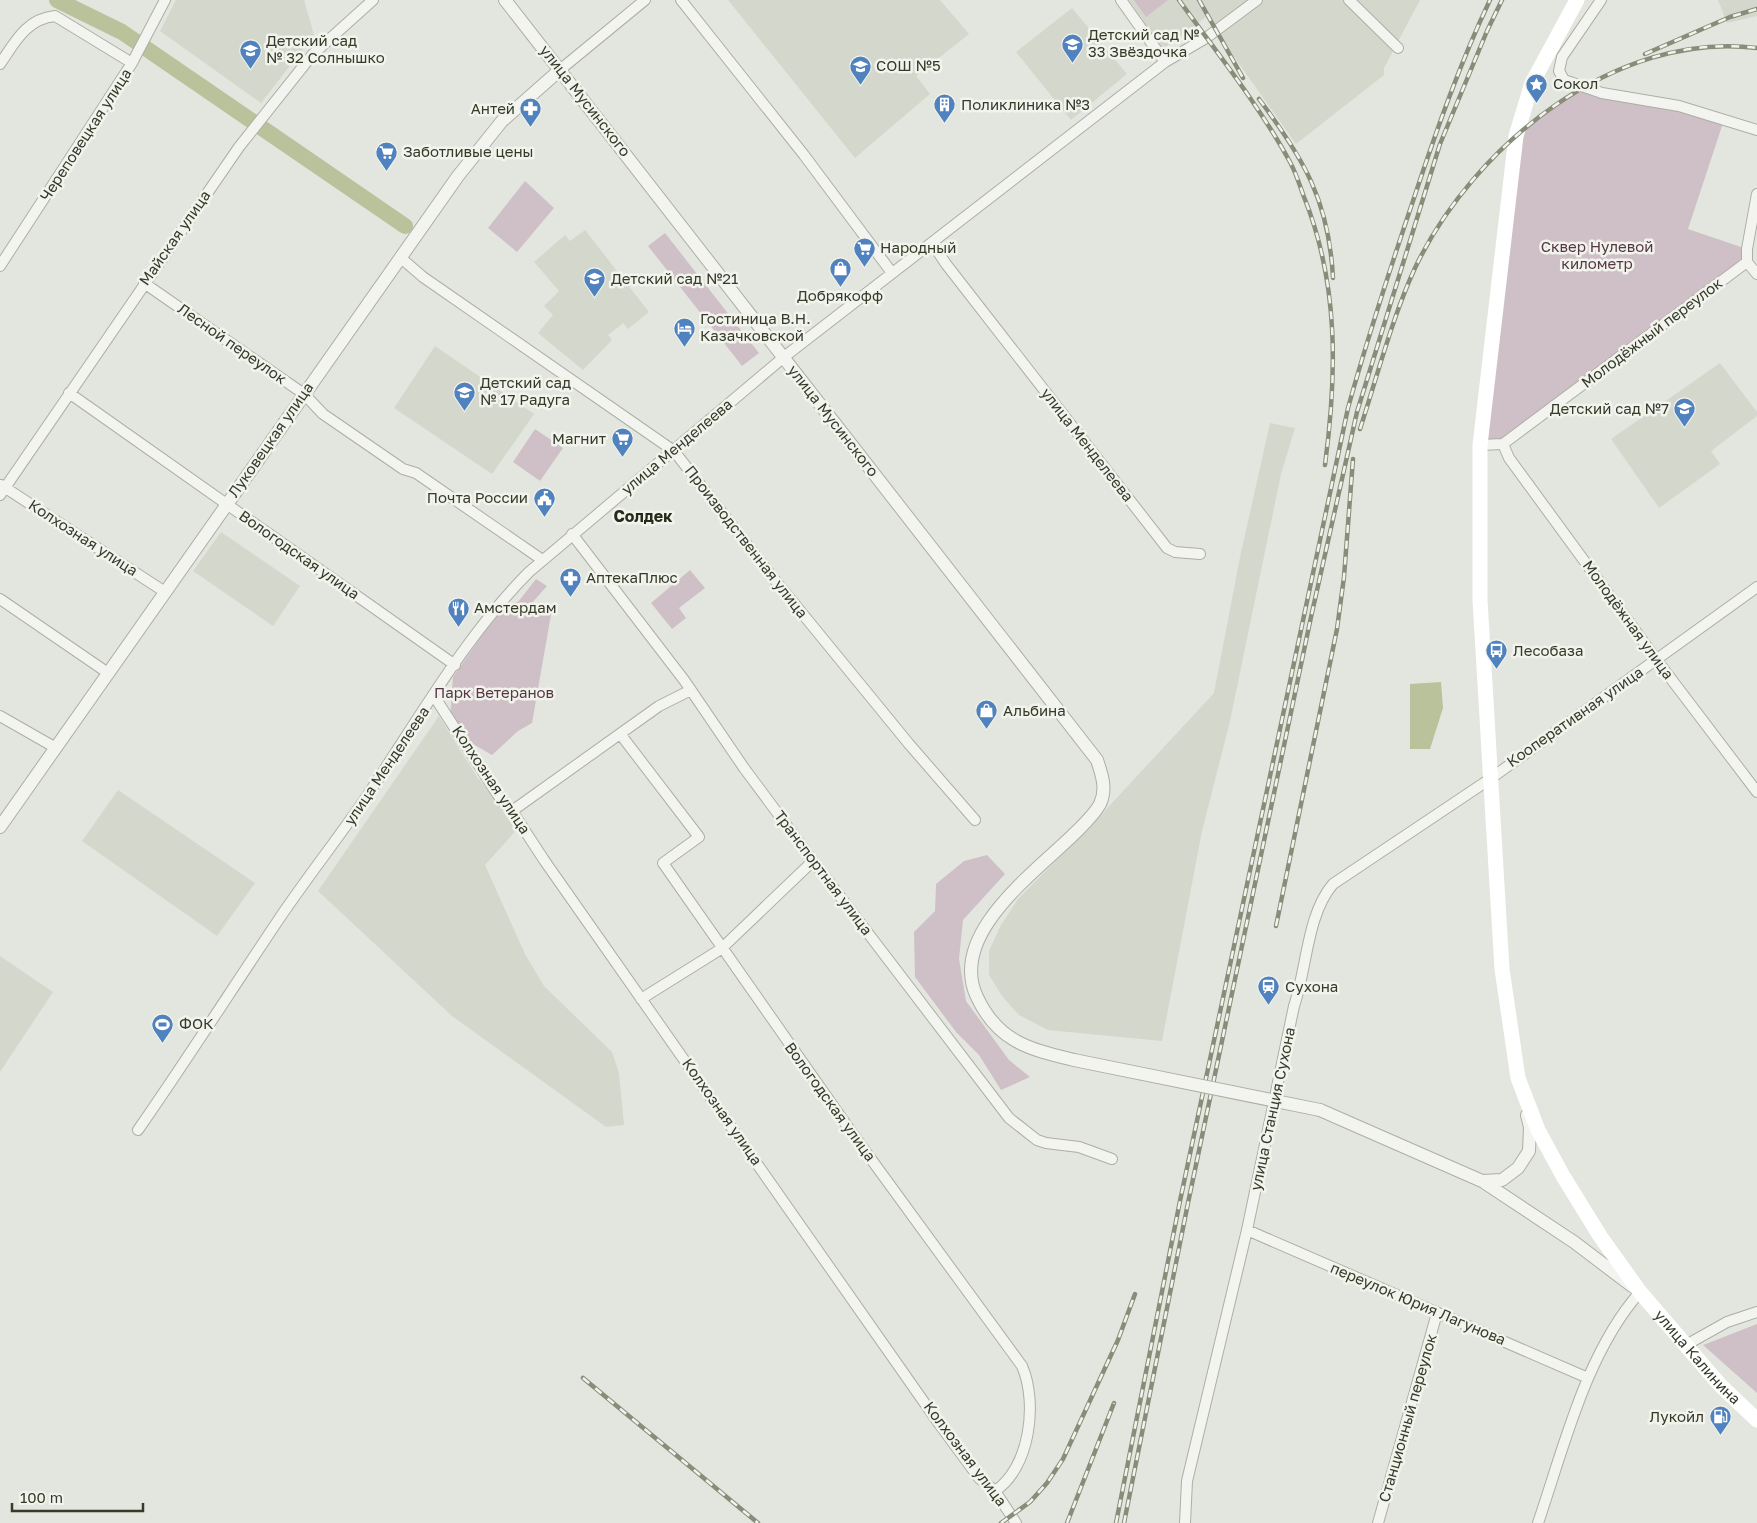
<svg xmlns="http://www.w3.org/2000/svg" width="1757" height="1523" font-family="'Golos Text',sans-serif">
<rect width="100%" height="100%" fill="#e3e6de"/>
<path fill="#d3d7cc" d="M176,0H304L314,35L261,103L160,31Z
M728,0H940L969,34L916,76L930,94L855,158Z
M1129,0H1420L1384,68V75L1296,144L1206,17L1163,49Z
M1718,0H1757V16L1727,23Z
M1072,8L1127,74L1071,120L1016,52Z
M585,230L649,312L628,329L623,323L608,335L612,340L583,370L538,333L553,315L544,306L559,291L534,262L565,235L570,241Z
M435,346L534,414L492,474L394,408Z
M1720,363L1757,412V416L1711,451L1720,464L1659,508L1611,439Z
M1270,423L1295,428L1281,474L1230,721L1202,831L1162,1041L1048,1030L1019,1015L1002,996L989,975V951L1001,925L1018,899L1100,816L1214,693L1240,557Z
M221,532L300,586L273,626L193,571Z
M439,716L477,777L520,826L485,865L525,954L544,986L612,1052L619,1073L624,1125L606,1127L452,1016L318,891Z
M118,790L255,883L217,936L82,841Z
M0,956L53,992L0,1072Z"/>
<path fill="#cfc0c8" d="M1134,0H1168L1146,17Z
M1584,88L1724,120L1688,229L1747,249V262L1503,444L1480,445L1516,136L1550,109Z
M525,181L554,208L517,252L488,228Z
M665,233L759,353L742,366L648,246Z
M535,429L563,448L540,481L513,462Z
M690,570L705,588L679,608L686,618L672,629L651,603Z
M536,579L547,586L531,604L552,609L532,723L518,731L492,755L461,737L450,719L453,677L504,604L518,602Z
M987,855L1005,874L963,920L959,959L966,1001L1009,1060L1030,1077L1001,1090L979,1055L956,1032L915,977L914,932L935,911L936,884L964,861Z
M1757,1324V1393L1703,1345Z"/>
<path fill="#bac29c" d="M1441,682L1443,708L1430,749H1410V684Z"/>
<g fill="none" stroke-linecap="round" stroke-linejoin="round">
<path stroke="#bac29c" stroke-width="16" d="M57,0L122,32L405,226"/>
<defs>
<path id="minor" d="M681,0L804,155L892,273
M1121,0L1165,62
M1349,0L1398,48
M1601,0L1562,57L1559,71L1564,80L1602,93L1679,106L1757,130
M0,64C15,42 26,19 55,16L132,63
M561,69L645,0
M1757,194L1747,249V262L1757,274
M932,243L946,264L1167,548L1175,552L1200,554
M401,258L423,277L674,451L770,574L909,744L975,820
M0,266L132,63L165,0
M144,283L304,394L323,414L403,469L416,473L541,559
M69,393L455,665
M1503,444L1509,458L1656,659L1757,792
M1480,445L1503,444L1747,262
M1,485L165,592
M0,495L239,147L313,54L373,0
M572,534L684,680L744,768L813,861L1009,1118L1037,1140L1046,1143L1079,1147L1112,1159
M0,599L108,673
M434,696L500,798L512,811L544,860L940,1425L979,1478L995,1491L1016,1523
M0,716L56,748
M621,735L699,837L663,863L852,1133L1022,1366C1038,1403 1030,1468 995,1491
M512,811L659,706L691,690
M641,999L721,949L813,861
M138,1130C186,1061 232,989 279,919C308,876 340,836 369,793C418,720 467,634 529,572L784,357L1165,62L1206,38L1257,0
M1247,1230L1588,1378
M1686,1345L1727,1322L1757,1312
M1185,1523L1187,1481L1247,1230L1294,1006C1307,968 1307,914 1333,884L1490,779L1757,587
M1378,1523L1437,1313
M1538,1523C1564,1447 1586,1353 1640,1292"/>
<path id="tertiary" d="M505,0L1097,760C1102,775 1107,789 1100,804C1094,815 1084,824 1075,833C1037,871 947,934 977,997C998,1042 1029,1049 1074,1060
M0,827L458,176L502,121L561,69
M1320,1110L1482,1181L1574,1242L1632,1286
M1482,1181L1502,1180L1518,1168L1529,1151L1530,1127L1527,1115"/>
</defs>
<use href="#minor" stroke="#abafa4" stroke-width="12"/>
<use href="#tertiary" stroke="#abafa4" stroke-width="14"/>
<use href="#minor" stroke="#f3f4f0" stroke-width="10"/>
<use href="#tertiary" stroke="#f3f4f0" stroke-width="12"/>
<path stroke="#fff" stroke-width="15" id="s1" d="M1577,0L1532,83L1516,136L1480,445V600L1502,969L1518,1078L1538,1130L1563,1176L1600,1236L1640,1292L1720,1385L1757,1420"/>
<defs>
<path id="rail" d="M1179,0C1217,53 1259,105 1290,162C1296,173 1300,186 1304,197C1339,284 1337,374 1325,465
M1199,0L1243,78
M1645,54L1730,17L1757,9
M1259,99C1304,159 1329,201 1333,278
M1360,429C1377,377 1392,318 1415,268C1473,146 1616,30 1757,48
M1276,926L1337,629L1344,577L1353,459
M583,1378L758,1523
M1001,1523L1030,1502L1047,1483L1063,1459L1118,1340L1135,1294
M1067,1523L1114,1403
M1116,1523L1180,1201L1348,408C1368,336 1391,266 1415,195C1437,129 1460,63 1490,0
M1124,1523L1188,1203L1311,617L1357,412L1440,144L1487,31L1502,0"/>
</defs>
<use href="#rail" stroke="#878d79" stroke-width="4.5"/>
<use href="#rail" stroke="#f2f3ed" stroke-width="2.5" stroke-dasharray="8" stroke-linecap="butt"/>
<defs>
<path id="tertiary-bridge" d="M1074,1060L1320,1110"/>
</defs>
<use href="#tertiary-bridge" stroke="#abafa4" stroke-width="14" stroke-linecap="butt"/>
<use href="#tertiary-bridge" stroke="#f3f4f0" stroke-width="12"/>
</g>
<defs>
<symbol id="school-pin" viewBox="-11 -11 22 30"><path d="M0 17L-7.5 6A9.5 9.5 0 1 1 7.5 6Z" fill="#4f82be" stroke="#f2f3ed"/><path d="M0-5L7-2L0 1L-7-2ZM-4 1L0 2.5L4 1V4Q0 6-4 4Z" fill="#fff"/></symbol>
<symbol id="sight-pin" viewBox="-11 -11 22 30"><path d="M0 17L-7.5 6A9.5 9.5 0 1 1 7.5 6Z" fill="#4f82be" stroke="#f2f3ed"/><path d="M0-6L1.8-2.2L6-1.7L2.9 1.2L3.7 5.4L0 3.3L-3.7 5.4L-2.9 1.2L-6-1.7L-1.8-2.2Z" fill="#fff"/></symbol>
<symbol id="building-pin" viewBox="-11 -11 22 30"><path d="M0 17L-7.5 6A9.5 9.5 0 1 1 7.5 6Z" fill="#4f82be" stroke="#f2f3ed"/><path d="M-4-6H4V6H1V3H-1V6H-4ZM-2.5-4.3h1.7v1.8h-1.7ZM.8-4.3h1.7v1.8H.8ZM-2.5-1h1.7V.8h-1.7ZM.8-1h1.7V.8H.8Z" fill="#fff"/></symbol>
<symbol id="pharmacy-pin" viewBox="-11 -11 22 30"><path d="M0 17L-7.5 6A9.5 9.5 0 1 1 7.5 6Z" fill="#4f82be" stroke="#f2f3ed"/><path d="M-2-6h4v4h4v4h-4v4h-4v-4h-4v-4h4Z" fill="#fff"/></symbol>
<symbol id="supermarket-pin" viewBox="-11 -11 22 30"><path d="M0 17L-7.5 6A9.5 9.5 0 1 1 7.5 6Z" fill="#4f82be" stroke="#f2f3ed"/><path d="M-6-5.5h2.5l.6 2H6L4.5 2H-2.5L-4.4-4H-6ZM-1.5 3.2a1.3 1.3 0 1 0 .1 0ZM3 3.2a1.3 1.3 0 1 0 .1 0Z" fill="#fff"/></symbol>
<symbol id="shop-pin" viewBox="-11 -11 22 30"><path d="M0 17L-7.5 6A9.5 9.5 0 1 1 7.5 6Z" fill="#4f82be" stroke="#f2f3ed"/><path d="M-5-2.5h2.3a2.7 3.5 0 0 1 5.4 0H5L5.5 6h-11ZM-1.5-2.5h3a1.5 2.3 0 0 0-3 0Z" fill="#fff"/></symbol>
<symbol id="hotel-pin" viewBox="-11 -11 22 30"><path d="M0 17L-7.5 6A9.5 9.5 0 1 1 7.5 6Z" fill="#4f82be" stroke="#f2f3ed"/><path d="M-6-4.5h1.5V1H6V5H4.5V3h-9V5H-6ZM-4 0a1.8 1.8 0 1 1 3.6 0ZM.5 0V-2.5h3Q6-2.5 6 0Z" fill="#fff"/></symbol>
<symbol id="civic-pin" viewBox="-11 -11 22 30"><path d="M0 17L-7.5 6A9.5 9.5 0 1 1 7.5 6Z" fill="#4f82be" stroke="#f2f3ed"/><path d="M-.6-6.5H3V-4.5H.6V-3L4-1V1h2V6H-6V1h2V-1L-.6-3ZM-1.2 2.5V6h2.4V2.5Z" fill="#fff"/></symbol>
<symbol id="restaurant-pin" viewBox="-11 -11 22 30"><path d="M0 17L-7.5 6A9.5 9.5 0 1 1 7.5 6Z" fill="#4f82be" stroke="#f2f3ed"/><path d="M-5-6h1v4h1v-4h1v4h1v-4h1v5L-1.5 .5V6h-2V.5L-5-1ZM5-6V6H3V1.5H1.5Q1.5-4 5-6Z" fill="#fff"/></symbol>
<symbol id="bus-pin" viewBox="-11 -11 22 30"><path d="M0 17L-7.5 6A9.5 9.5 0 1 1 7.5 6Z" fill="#4f82be" stroke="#f2f3ed"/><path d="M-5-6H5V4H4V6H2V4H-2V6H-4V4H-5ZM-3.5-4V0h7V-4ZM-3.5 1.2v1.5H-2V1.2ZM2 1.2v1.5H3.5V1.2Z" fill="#fff"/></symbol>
<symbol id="station-pin" viewBox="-11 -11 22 30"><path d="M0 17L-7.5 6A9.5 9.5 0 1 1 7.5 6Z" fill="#4f82be" stroke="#f2f3ed"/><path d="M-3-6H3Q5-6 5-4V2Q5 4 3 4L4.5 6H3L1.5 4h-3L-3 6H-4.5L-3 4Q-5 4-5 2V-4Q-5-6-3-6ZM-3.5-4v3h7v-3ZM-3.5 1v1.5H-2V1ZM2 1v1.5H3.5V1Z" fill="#fff"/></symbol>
<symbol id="stadium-pin" viewBox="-11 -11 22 30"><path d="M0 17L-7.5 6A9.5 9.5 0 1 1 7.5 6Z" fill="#4f82be" stroke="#f2f3ed"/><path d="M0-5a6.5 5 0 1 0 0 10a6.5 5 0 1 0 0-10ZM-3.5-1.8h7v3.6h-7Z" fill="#fff"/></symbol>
<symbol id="fuel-pin" viewBox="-11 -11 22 30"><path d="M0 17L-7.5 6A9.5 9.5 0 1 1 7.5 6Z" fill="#4f82be" stroke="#f2f3ed"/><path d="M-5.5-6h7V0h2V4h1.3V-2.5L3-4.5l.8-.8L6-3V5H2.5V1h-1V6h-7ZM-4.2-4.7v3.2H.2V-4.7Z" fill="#fff"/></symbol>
</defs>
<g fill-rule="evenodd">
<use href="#school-pin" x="1060" y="32" width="25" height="34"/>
<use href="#school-pin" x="238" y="38" width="25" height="34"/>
<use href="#school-pin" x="848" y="54" width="25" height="34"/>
<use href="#sight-pin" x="1524" y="72" width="25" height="34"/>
<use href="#building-pin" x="932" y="92" width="25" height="34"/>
<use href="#pharmacy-pin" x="518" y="96" width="25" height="34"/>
<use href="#supermarket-pin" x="374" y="140" width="25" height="34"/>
<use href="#supermarket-pin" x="852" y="236" width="25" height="34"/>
<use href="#shop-pin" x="828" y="256" width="25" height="34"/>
<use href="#school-pin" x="582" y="266" width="25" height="34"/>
<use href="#hotel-pin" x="672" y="316" width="25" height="34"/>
<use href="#school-pin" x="452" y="380" width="25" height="34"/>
<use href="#school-pin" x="1672" y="396" width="25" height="34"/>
<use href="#supermarket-pin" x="610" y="426" width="25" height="34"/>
<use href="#civic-pin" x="532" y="486" width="25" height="34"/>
<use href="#pharmacy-pin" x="558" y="566" width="25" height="34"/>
<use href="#restaurant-pin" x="446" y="596" width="25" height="34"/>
<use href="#bus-pin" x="1484" y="638" width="25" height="34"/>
<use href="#shop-pin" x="974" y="698" width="25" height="34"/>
<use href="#station-pin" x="1256" y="974" width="25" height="34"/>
<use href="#stadium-pin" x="150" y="1012" width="25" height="34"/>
<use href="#fuel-pin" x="1708" y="1404" width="25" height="34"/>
</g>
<g text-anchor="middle" stroke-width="5" stroke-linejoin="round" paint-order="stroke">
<g font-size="15" fill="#353b29" stroke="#f2f3ed" text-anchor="start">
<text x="1088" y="40">Детский сад №<tspan x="1088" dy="17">33 Звёздочка</tspan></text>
<text x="266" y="46">Детский сад<tspan x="266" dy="17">№ 32 Солнышко</tspan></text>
<text x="876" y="71">СОШ №5</text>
<text x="1553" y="89">Сокол</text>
<text x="961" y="110">Поликлиника №3</text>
<text x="515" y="114" text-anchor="end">Антей</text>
<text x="403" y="157">Заботливые цены</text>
<text x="880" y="253">Народный</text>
<text x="611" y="284">Детский сад №21</text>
<text x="840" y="301" text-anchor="middle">Добрякофф</text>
<text x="700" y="324">Гостиница В.Н.<tspan x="700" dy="17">Казачковской</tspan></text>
<text x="480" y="388">Детский сад<tspan x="480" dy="17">№ 17 Радуга</tspan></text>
<text x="1669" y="414" text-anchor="end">Детский сад №7</text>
<text x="606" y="444" text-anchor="end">Магнит</text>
<text x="528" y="503" text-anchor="end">Почта России</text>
<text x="586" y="583">АптекаПлюс</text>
<text x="474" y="613">Амстердам</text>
<text x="1513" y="656">Лесобаза</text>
<text x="1003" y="716">Альбина</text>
<text x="1285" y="992">Сухона</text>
<text x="179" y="1029">ФОК</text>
<text x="1704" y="1422" text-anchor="end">Лукойл</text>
</g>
<g font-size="15" fill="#353b29" stroke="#f2f3ed">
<text transform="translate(585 101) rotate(52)" y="5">улица Мусинского</text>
<text transform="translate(86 135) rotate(-57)" y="5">Череповецкая улица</text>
<text transform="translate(175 238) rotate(-55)" y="5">Майская улица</text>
<text transform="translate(1652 333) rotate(-37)" y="5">Молодёжный переулок</text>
<text transform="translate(232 344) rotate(35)" y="5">Лесной переулок</text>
<text transform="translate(833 421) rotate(52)" y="5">улица Мусинского</text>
<text transform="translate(271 440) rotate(-55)" y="5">Луковецкая улица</text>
<text transform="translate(1087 445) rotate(52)" y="5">улица Менделеева</text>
<text transform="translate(677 447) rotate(-40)" y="5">улица Менделеева</text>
<text transform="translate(83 538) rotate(33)" y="5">Колхозная улица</text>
<text transform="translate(746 542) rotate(52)" y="5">Производственная улица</text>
<text transform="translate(299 555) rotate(35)" y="5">Вологодская улица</text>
<text transform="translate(1628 620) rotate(54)" y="5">Молодёжная улица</text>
<text transform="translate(1575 717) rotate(-35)" y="5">Кооперативная улица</text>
<text transform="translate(387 766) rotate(-56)" y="5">улица Менделеева</text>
<text transform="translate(491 780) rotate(56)" y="5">Колхозная улица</text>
<text transform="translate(823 873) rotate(53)" y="5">Транспортная улица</text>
<text transform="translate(830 1102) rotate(54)" y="5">Вологодская улица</text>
<text transform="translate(1273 1109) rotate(-78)" y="5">улица Станция Сухона</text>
<text transform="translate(722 1112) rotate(55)" y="5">Колхозная улица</text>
<text transform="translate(1418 1304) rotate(23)" y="5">переулок Юрия Лагунова</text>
<text dy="5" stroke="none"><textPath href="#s1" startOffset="1430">улица Калинина</textPath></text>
<text transform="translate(1408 1418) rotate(-74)" y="5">Станционный переулок</text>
<text transform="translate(965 1454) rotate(53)" y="5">Колхозная улица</text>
</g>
<g font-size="15" fill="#553846" stroke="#f2f3ed">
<text x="1597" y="252">Сквер Нулевой<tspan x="1597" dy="17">километр</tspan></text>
<text x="494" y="698">Парк Ветеранов</text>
</g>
<g font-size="16" font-weight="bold" fill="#252b1b" stroke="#f2f3ed">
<text x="643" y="522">Солдек</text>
</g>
</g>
<path d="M12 1503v8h131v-8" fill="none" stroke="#353b29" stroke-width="2.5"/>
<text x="20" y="1503" font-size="15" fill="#353b29" stroke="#f2f3ed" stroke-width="4" paint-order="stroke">100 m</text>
</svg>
